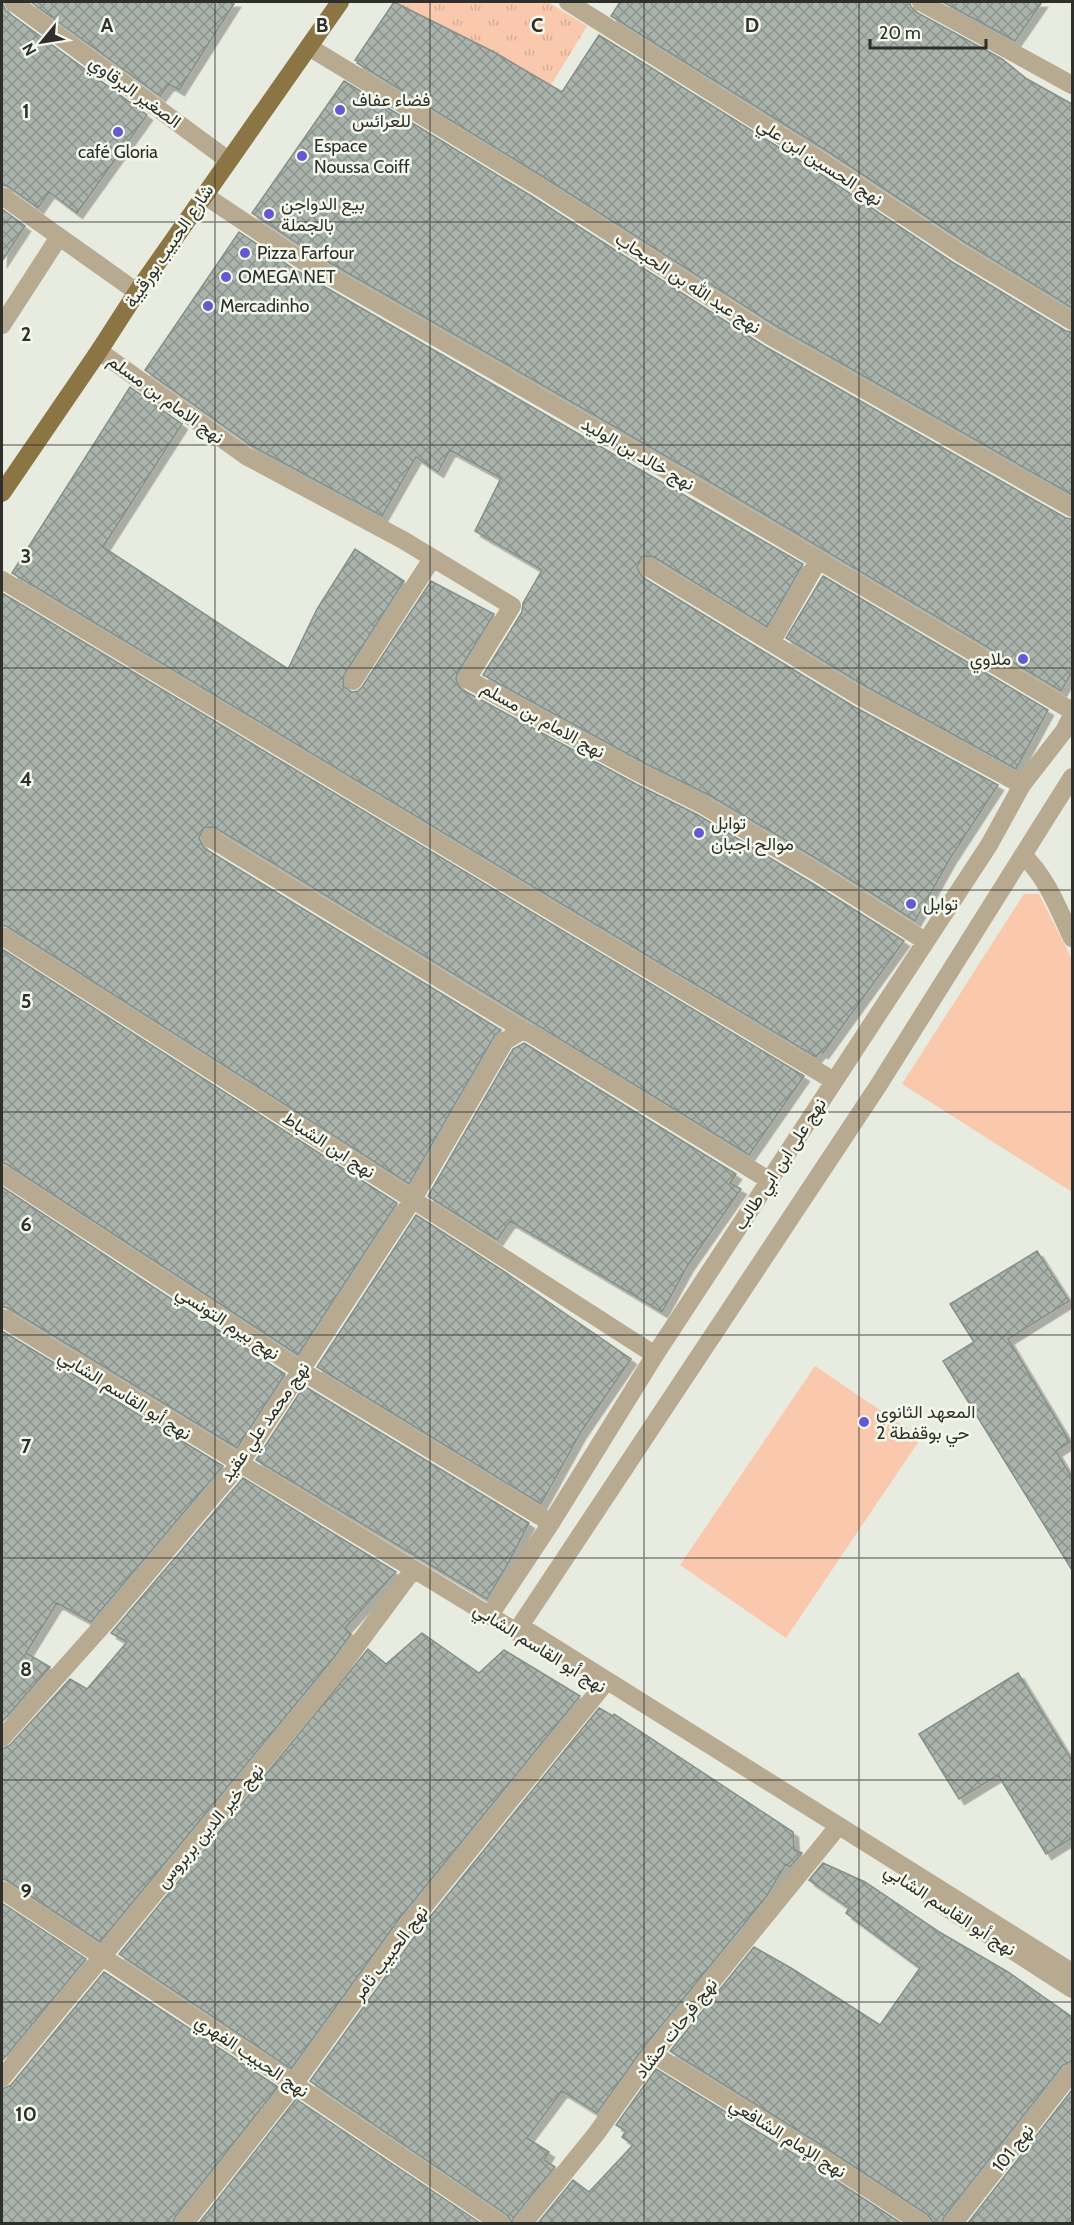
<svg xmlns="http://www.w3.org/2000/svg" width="1074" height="2225" font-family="Cabin,Vazirmatn,sans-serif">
<defs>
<pattern id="grass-tufts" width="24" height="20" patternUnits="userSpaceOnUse" patternTransform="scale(1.5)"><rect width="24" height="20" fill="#fac9ad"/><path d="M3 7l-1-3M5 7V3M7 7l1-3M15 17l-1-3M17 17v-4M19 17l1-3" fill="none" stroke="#d7ad95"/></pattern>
<pattern id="building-cross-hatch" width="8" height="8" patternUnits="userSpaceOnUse" patternTransform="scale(1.5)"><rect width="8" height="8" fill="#aab4ac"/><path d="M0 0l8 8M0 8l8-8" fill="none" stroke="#8b938c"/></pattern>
<filter id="shadow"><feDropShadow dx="5.5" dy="5.5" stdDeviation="0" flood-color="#0004"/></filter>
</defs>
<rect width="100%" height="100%" fill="#e8ebdf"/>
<path fill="url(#grass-tufts)" d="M394,2H548L587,26L551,85L494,52Z"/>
<path fill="#fac9ad" d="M1024,894H1039L1072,959V1192L902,1084Z
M815,1366L921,1438L786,1638L680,1565Z"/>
<path fill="url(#building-cross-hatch)" stroke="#869088" stroke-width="1.5" filter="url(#shadow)" d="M2,2L6,11L147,115L77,213L49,192L38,208L9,187L2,185Z
M31,2H235L179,90L169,84L160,96Z
M394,2L494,52L562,92L599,35L815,170L954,263L1066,331L1072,332V495L776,326L545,178L357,63L358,61L355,60Z
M620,2H910L911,7L916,12L1002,59L1027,79L1072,104V308L966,243L827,151L611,16Z
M943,2H1042L1015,41Z
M344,81L533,197L764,346L1066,518L1072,519V672L1061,691L688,469L306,249L252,213Z
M2,209L25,226L2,261Z
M239,232L294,269L803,564L767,627L654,557L648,556L642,557L637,567L642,577L853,706L998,785L951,857L915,921L824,863L709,795L646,764L483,675L522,612L523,603L542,570L475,531L501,478L450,450L438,472L416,457L382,516L252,446L145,370Z
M130,387L182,424L103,547L288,669L317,609L355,549L404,581L344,675L343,686L352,692L358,691L362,687L431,581L494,614L457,674L456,679L461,689L636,784L698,815L812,883L904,941L823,1053L820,1052L816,1057L12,573Z
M823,576L1048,710L1016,769L865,686L786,638Z
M2,593L804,1076L749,1155L216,828L210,827L204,828L199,838L204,848L501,1030L495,1035L409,1184L8,927L2,925Z
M2,949L397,1203L298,1355L8,1165L2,1163Z
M524,1043L736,1174L730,1183L741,1189L688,1265L662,1312L510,1221L497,1240L428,1196L513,1049Z
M2,1187L285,1374L237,1448L8,1308L2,1307Z
M416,1215L502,1270L631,1359L581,1432L541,1504L317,1367Z
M1037,1251L1069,1301L1008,1339L1070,1442L1056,1451L1072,1478V1570L943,1361L974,1342L950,1304Z
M2,1331L223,1466L91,1622L57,1603L26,1653L50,1667L2,1722Z
M304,1386L529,1523L509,1562L487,1599L256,1460Z
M243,1478L396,1572L345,1628L351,1634L332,1660L100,1942L8,1881L2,1879V1749L10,1745L70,1679L87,1689L127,1642L111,1633Z
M422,1633L479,1673L504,1650L580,1696L399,1919L291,2069L119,1954L368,1649L386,1664Z
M1018,1673L1072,1761V1838L1046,1854L998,1775L959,1799L919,1734Z
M599,1708L613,1716L614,1714L793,1832L794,1849L802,1853L790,1867L786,1864L766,1897L644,2047L597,2113L562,2091L527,2138L549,2152L544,2160L555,2167L514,2217L512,2223L507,2215L310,2081L417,1933Z
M823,1863L865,1882L941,1933L1008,1972L1072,2017V2061L1063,2065L944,2217L942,2223H933L928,2215L821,2145L670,2051L754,1947L791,1968L880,2025L920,1968L846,1913L849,1908L809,1880Z
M2,1903L86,1959L2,2061Z
M104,1972L278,2087L175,2217L173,2223H2V2089L11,2085Z
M656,2069L809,2163L901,2223H538L573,2180L589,2192L633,2145L622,2137L626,2131L616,2125Z
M1072,2090V2223H968Z
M296,2099L480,2223H199Z"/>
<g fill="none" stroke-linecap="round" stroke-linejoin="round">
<path stroke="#b7aa91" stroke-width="18" d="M13,2L228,160
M568,2L821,161L960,253L1072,321
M921,2L1072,85
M309,47L539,187L770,336L1072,508
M204,195L300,259L682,479L1072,711
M2,196L137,292
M2,325L59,237
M99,351L246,456L403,540L512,606L467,679L641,774L703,805L818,873L925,941
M648,567L859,696L1022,785
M2,580L834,1081
M772,641L818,561
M353,681L432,559
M1072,777L878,1086L520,1626L1072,1972
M210,838L523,1030
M1023,855C1047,878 1058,908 1072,938
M2,936L655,1355
M2,1174L302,1371L551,1523
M2,1318L528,1639
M490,1615L551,1523L655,1355L989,845L1022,785L1064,731L1072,715
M2,1738L111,1616L239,1465L413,1199L505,1041L523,1030L533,1035L770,1181
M2,1890L294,2084L501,2224
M930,1897L1072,1989
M653,2054L815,2154L922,2224
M2,2078L341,1667L413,1570
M184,2224L294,2084L408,1926L602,1687
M523,2224L596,2134L653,2054L832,1834
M953,2224L1072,2072"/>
<path stroke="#8c7544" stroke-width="18" d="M2,493L99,351L137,292L340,2"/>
</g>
<path fill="none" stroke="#2e2f2b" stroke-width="1.5" stroke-opacity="0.55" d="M215,2V2224M430,2V2224M644,2V2224M859,2V2224M2,222H1072M2,445H1072M2,668H1072M2,890H1072M2,1112H1072M2,1335H1072M2,1558H1072M2,1780H1072M2,2002H1072"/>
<g fill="#6658d2" stroke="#f5f8ec" stroke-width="2">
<circle cx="340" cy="110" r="6"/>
<circle cx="118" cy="132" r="6"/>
<circle cx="302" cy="156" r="6"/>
<circle cx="269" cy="214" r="6"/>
<circle cx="245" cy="253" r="6"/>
<circle cx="226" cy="277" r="6"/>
<circle cx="208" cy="306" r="6"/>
<circle cx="1023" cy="659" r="6"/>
<circle cx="699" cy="833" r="6"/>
<circle cx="911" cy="904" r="6"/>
<circle cx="864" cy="1422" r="6"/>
</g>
<g text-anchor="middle" stroke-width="5" stroke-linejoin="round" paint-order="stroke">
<g font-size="18" fill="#2e2f2b" stroke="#f5f8ec">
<text transform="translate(135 92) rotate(36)" y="6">الصغير البرقاوي</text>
<text transform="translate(820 162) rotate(33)" y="6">نهج الحسين ابن علي</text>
<text transform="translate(169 246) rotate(-56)" y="6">شارع الحبيب بورقيبة</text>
<text transform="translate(688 283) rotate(33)" y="6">نهج عبد الله بن الحبحاب</text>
<text transform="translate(166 399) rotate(36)" y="6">نهج الامام بن مسلم</text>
<text transform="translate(638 454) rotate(30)" y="6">نهج خالد بن الوليد</text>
<text transform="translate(543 720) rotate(29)" y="6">نهج الامام بن مسلم</text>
<text transform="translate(329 1145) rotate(33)" y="6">نهج ابن الشباط</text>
<text transform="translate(780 1164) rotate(-57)" y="6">نهج على ابن ابي طالب</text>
<text transform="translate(228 1323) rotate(33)" y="6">نهج بيرم التونسي</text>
<text transform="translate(125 1395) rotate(32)" y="6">نهج أبو القاسم الشابي</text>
<text transform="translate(265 1422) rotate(-55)" y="6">نهج محمد علي عقيد</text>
<text transform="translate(540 1648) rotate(32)" y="6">نهج أبو القاسم الشابي</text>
<text transform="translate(210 1826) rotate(-50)" y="6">نهج خير الدين بربروس</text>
<text transform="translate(950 1910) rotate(33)" y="6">نهج أبو القاسم الشابي</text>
<text transform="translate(390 1953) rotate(-53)" y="6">نهج الحبيب ثامر</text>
<text transform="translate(676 2028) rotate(-52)" y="6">نهج فرحات حشاد</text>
<text transform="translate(252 2056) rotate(34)" y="6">نهج الحبيب الفهري</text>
<text transform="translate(788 2138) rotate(32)" y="6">نهج الإمام الشافعي</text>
<text transform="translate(1013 2148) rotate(-52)" y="6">نهج 101</text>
</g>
<g font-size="18" fill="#2e2f2b" stroke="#f5f8ec" text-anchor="start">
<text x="352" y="106">فضاء عفاف<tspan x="352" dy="21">للعرائس</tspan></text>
<text x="314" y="152">Espace<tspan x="314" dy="21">Noussa Coiff</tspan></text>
<text x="118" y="158" text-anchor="middle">café Gloria</text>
<text x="281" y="210">بيع الدواجن<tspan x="281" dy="21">بالجملة</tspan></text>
<text x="257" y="259">Pizza Farfour</text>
<text x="238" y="283">OMEGA NET</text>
<text x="220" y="312">Mercadinho</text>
<text x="1011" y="665" text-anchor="end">ملاوي</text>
<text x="711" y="829">توابل<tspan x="711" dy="21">موالح اجبان</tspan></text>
<text x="923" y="910">توابل</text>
<text x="876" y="1418">المعهد الثانوي<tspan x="876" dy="21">حي بوقفطة 2</tspan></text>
</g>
</g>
<g font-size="20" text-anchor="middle" font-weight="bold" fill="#2e2f2b" stroke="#f5f8ec" stroke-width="5" stroke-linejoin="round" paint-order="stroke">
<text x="107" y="32">A</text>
<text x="322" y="32">B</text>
<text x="537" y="32">C</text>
<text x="752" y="32">D</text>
<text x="26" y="118">1</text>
<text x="26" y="341">2</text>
<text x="26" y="563">3</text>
<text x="26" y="786">4</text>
<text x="26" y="1008">5</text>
<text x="26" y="1231">6</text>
<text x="26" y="1453">7</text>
<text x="26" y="1676">8</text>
<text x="26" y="1898">9</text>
<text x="26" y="2121">10</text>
</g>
<rect width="1074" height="2225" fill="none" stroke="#2e2f2b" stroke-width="6"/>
<g transform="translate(42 42) rotate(240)" stroke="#f5f8ec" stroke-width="4.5" paint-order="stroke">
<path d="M0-4.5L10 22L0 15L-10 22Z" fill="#2e2f2b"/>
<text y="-9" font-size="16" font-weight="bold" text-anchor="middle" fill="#2e2f2b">N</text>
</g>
<path d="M870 39v9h116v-9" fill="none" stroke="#2e2f2b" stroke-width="3"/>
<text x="879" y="39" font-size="18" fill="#2e2f2b" stroke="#f5f8ec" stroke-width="4.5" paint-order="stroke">20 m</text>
</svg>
